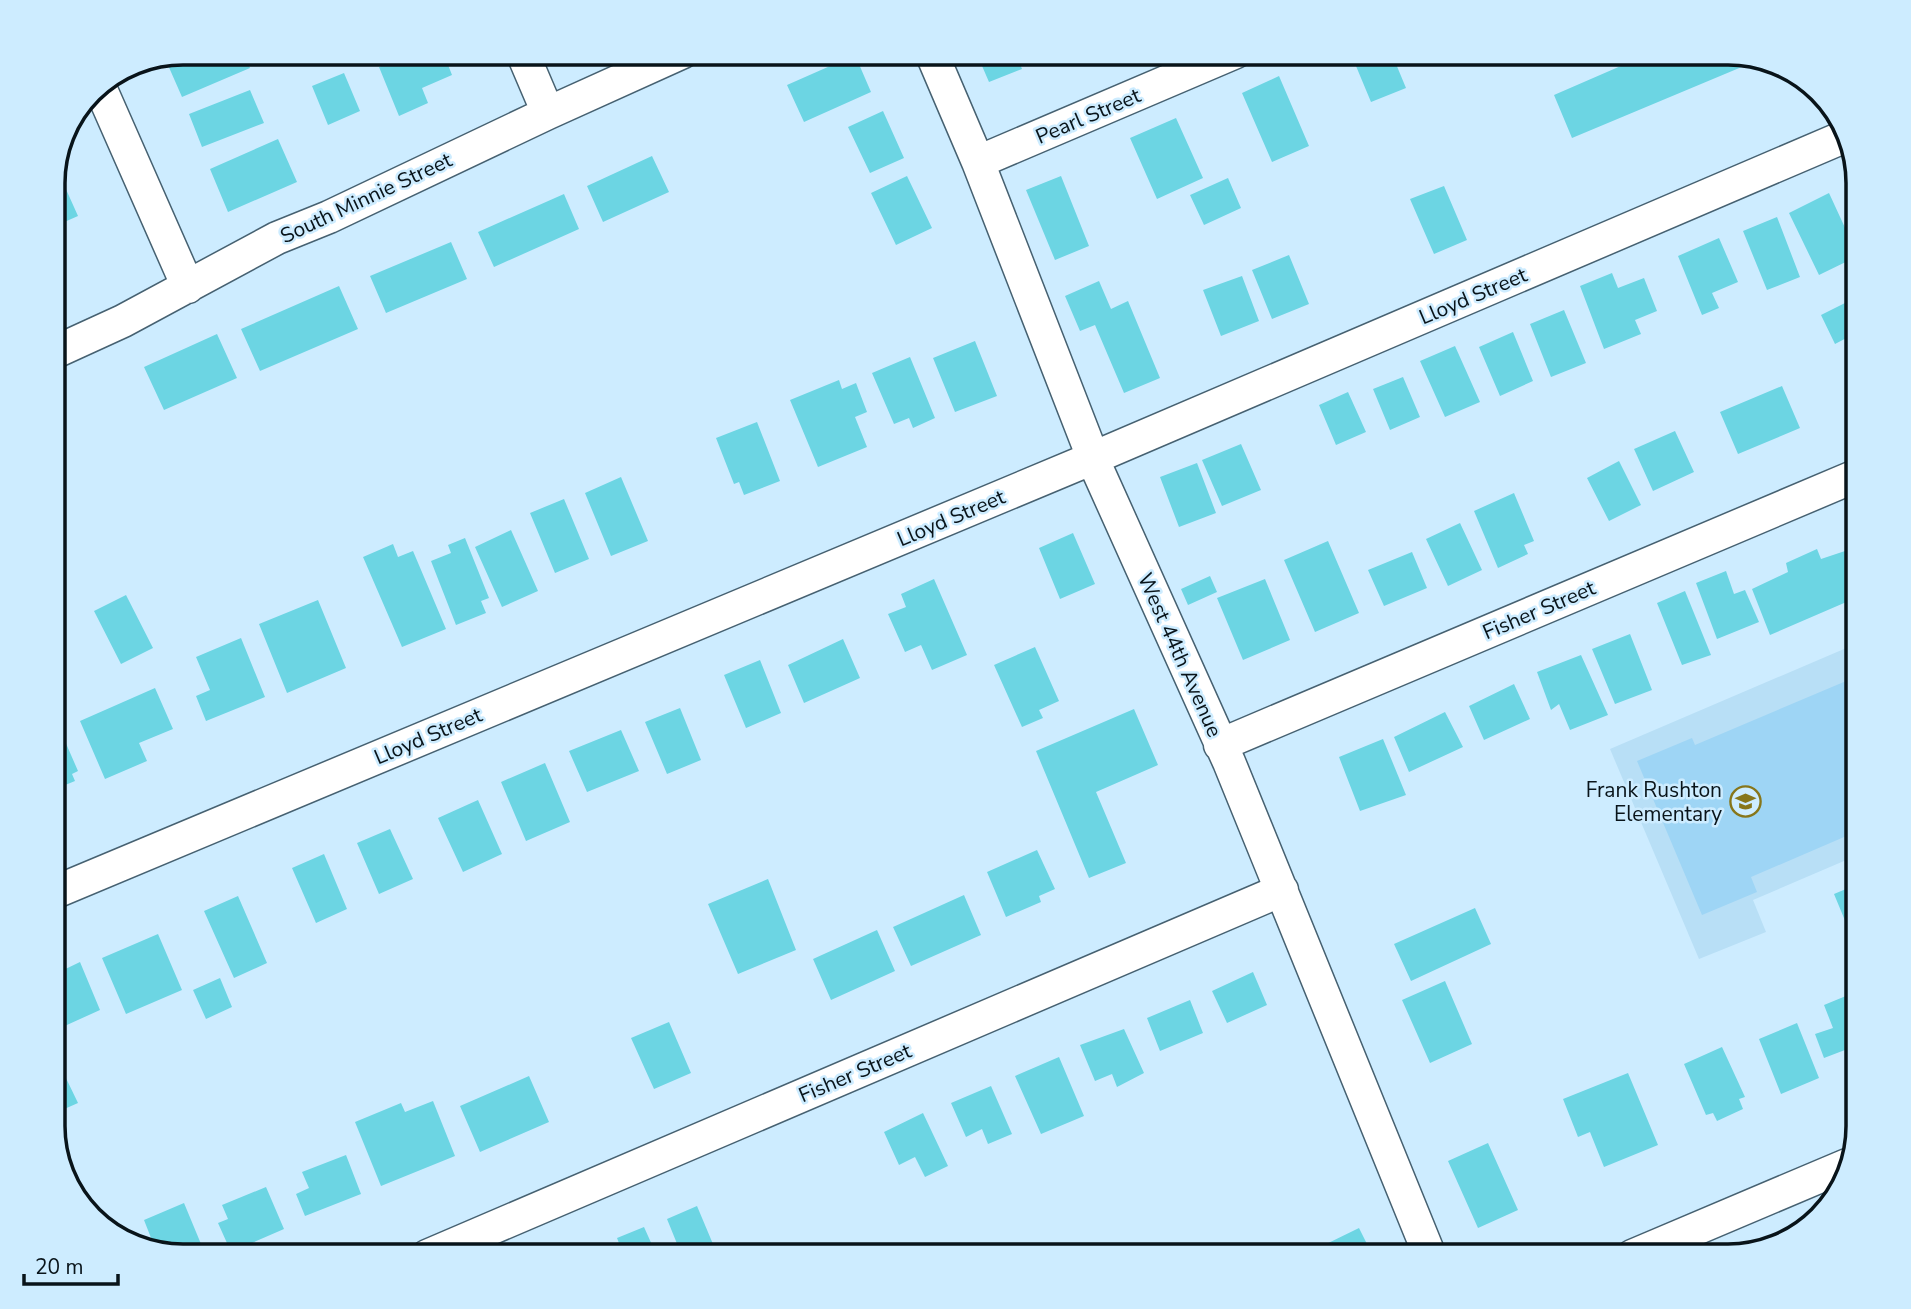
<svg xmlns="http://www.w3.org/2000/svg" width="1911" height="1309" font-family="'Nunito Sans',sans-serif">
<rect width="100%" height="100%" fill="#cdecff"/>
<path fill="#b8dff6" d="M1858,643V855L1753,900L1766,932L1699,959L1610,749Z"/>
<path fill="#9ed5f5" d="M1858,676V831L1751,877L1757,892L1702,915L1637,761L1692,738L1695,745Z"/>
<path fill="#6cd5e3" d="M183,52H243L250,68L182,97L164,56Z
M412,52H443L452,75L422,88L428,103L399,116L379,67Z
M976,52H1015L1022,69L989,82Z
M1356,52H1391L1406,88L1371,102L1351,54Z
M1584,52H1601L1604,59L1589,66Z
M1653,52H1728L1756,61L1572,138L1554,95Z
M855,55L871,92L804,122L787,85Z
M344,73L360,111L328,125L312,86Z
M1279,76L1309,146L1272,162L1242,93Z
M250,90L264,123L202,147L189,114Z
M883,111L904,158L870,173L848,127Z
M1176,118L1203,178L1157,199L1130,138Z
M278,139L297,182L228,212L210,169Z
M652,156L669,192L603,222L587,186Z
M56,167L78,216L53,227V175Z
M907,176L932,228L896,245L871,193Z
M1061,176L1089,246L1055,260L1026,190Z
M1228,178L1241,208L1204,225L1190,195Z
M1444,186L1467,240L1434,254L1410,199Z
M1829,193L1858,256L1819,275L1789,213Z
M564,194L579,229L494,267L478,232Z
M1777,217L1800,277L1767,290L1743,231Z
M1719,238L1738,282L1712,293L1719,308L1702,315L1678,256Z
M451,242L467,279L386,313L370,276Z
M1289,255L1309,304L1272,319L1252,270Z
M1612,273L1618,288L1644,278L1657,311L1635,320L1641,334L1604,349L1580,286Z
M1242,276L1259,321L1221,336L1203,290Z
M1099,281L1111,309L1128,301L1160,378L1124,393L1095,325L1080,331L1065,296Z
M339,286L358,329L260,371L241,329Z
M1845,303L1858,332L1835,344L1821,315Z
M1564,310L1586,363L1551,377L1530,324Z
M1513,332L1533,381L1500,396L1479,347Z
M217,334L237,378L164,410L144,367Z
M975,341L997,396L955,412L933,358Z
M1455,346L1480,402L1445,417L1420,361Z
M910,357L935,418L913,428L909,418L894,424L872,373Z
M1403,377L1420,417L1390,430L1373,389Z
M839,380L842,389L856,383L867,412L855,417L867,447L818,467L790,400Z
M1782,386L1800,428L1738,454L1720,412Z
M1348,392L1366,432L1336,445L1319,405Z
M757,422L780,481L744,495L739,482L734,484L716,438Z
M1675,431L1694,472L1653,491L1634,449Z
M1241,444L1261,490L1222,506L1202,460Z
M1619,461L1641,505L1609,521L1587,478Z
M1197,463L1216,513L1179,527L1160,477Z
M621,477L648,541L611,556L585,493Z
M1514,493L1534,541L1524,545L1528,554L1498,568L1474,511Z
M564,499L589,559L555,573L530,513Z
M1460,523L1482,570L1448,586L1426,539Z
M511,530L538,591L502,607L475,547Z
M1073,533L1095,584L1060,599L1039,548Z
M465,538L489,598L481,601L486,613L456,625L431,561L451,553L448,545Z
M1328,541L1359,613L1315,632L1284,560Z
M393,544L398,557L413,551L446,629L402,647L363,557Z
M1817,549L1821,559L1848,550L1858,577V597L1770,635L1752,589L1788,572L1786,563Z
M1412,552L1427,588L1384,606L1368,570Z
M1726,571L1734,594L1745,590L1759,622L1717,639L1696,583Z
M1210,576L1217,592L1188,605L1181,589Z
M934,579L967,655L932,670L921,645L905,652L888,614L906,607L901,594Z
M1265,579L1290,640L1243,660L1217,598Z
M1685,591L1711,655L1682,665L1657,603Z
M126,595L153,648L121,664L94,611Z
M318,600L346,668L287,693L259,624Z
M1630,634L1652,690L1615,704L1592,649Z
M241,638L265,697L206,721L196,696L210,690L196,657Z
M843,639L860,678L804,703L788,665Z
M1035,647L1059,701L1039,710L1043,718L1022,727L994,665Z
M1581,655L1608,715L1570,730L1559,704L1551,710L1537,672Z
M760,660L781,713L746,728L724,675Z
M1514,684L1530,719L1484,740L1469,706Z
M155,688L173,729L139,743L147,761L105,779L80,721Z
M680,708L701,760L667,774L645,722Z
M1134,709L1158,765L1096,792L1126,863L1089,878L1036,751Z
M1445,712L1463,747L1409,772L1394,737Z
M621,730L639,771L587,792L569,751Z
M61,732L78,771L72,774L75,781L53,790V736Z
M1383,739L1406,795L1360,811L1339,757Z
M545,763L570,822L526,841L501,782Z
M478,800L502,854L463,872L438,818Z
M390,829L413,879L379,894L357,843Z
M1037,850L1055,889L1039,896L1041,902L1006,917L987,872Z
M324,854L347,909L316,923L292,868Z
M768,879L796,950L738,974L708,904Z
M1858,884V918L1846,923L1834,894Z
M964,895L981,935L911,966L893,927Z
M238,896L267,963L234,978L204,911Z
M1475,908L1491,944L1411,981L1394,944Z
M877,930L895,971L831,1000L813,959Z
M158,934L182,990L126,1014L102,958Z
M80,962L100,1010L58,1029L53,1017V975Z
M1253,972L1267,1005L1227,1023L1212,991Z
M220,978L232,1007L206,1019L193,990Z
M1445,981L1472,1044L1430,1063L1402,1000Z
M1858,991V1045L1824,1058L1815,1034L1833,1028L1824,1005Z
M1190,1000L1203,1033L1160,1051L1147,1018Z
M669,1022L691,1073L654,1089L631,1038Z
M1797,1023L1819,1078L1781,1094L1759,1039Z
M1124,1029L1144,1073L1117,1087L1112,1074L1095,1081L1080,1045Z
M1722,1047L1745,1097L1739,1099L1743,1109L1717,1121L1713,1113L1706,1115L1684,1064Z
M1059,1057L1084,1116L1041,1134L1015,1076Z
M1628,1073L1658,1145L1604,1167L1590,1132L1578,1137L1563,1099Z
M64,1074L78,1103L53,1114V1079Z
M529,1076L549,1122L480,1152L460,1106Z
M991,1086L1012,1134L988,1144L982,1129L966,1137L951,1103Z
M433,1101L455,1156L381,1186L355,1122L401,1103L405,1112Z
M923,1113L948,1166L925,1177L915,1157L899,1165L884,1132Z
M1488,1143L1518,1210L1478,1228L1448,1161Z
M346,1155L361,1194L305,1216L296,1194L309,1188L302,1172Z
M266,1187L284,1229L231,1252L218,1223L228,1219L222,1205Z
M184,1203L206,1256H183L155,1248L144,1220Z
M697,1206L718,1256H682L667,1219Z
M644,1227L657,1256H624L617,1238Z
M1359,1228L1373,1256H1320L1316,1249Z
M782,1249L785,1256H764Z
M804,1251L807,1256H791Z"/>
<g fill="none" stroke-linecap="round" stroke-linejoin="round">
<defs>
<path id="street" d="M522,52L548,113
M931,52L978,162L1099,473L1229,762L1430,1256
M99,85L188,287
M978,162L1236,52
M53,353L123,321L277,238L329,217L548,113L683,52
M1220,745L1858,475
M53,893L1093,458L1846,136
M427,1256L1282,890
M1632,1256L1847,1165"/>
</defs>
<use href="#street" stroke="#466171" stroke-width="35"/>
<use href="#street" stroke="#fff" stroke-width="32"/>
</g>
<defs>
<symbol id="school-ring" viewBox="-11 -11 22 22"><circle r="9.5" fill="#cdecff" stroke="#87761a" stroke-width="1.5"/><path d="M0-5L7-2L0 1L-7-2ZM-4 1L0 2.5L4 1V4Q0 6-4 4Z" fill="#87761a"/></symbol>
</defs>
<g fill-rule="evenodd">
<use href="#school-ring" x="1728" y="784" width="35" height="35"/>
</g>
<g text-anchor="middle" stroke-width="5" stroke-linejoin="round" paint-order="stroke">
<g font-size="21" fill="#09141a" stroke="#cdecff">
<text transform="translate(1088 116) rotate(-23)" y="7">Pearl Street</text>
<text transform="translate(366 198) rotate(-25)" y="7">South Minnie Street</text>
<text transform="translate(1473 296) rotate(-23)" y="7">Lloyd Street</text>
<text transform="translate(951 518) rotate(-23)" y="7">Lloyd Street</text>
<text transform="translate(1539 610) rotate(-23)" y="7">Fisher Street</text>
<text transform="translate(1180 655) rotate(66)" y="7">West 44th Avenue</text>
<text transform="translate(428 736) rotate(-23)" y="7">Lloyd Street</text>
<text transform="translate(855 1073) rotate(-23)" y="7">Fisher Street</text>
</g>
<g font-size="21" fill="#09141a" stroke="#cdecff" text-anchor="end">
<text x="1722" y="797">Frank Rushton<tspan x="1722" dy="24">Elementary</tspan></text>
</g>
</g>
<path d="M0 0H1911V1309H0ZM183 65H1728A118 118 0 0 1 1846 183V1126A118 118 0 0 1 1728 1244H183A118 118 0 0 1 65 1126V183A118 118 0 0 1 183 65Z" fill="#cdecff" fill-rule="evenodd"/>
<path fill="none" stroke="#09141a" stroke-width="3.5" d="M183 65H1728A118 118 0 0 1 1846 183V1126A118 118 0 0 1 1728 1244H183A118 118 0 0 1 65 1126V183A118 118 0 0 1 183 65Z"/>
<path d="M24 1274v10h94v-10" fill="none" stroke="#09141a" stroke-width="3.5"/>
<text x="35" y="1274" font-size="21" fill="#09141a" stroke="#cdecff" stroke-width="5" paint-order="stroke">20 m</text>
</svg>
